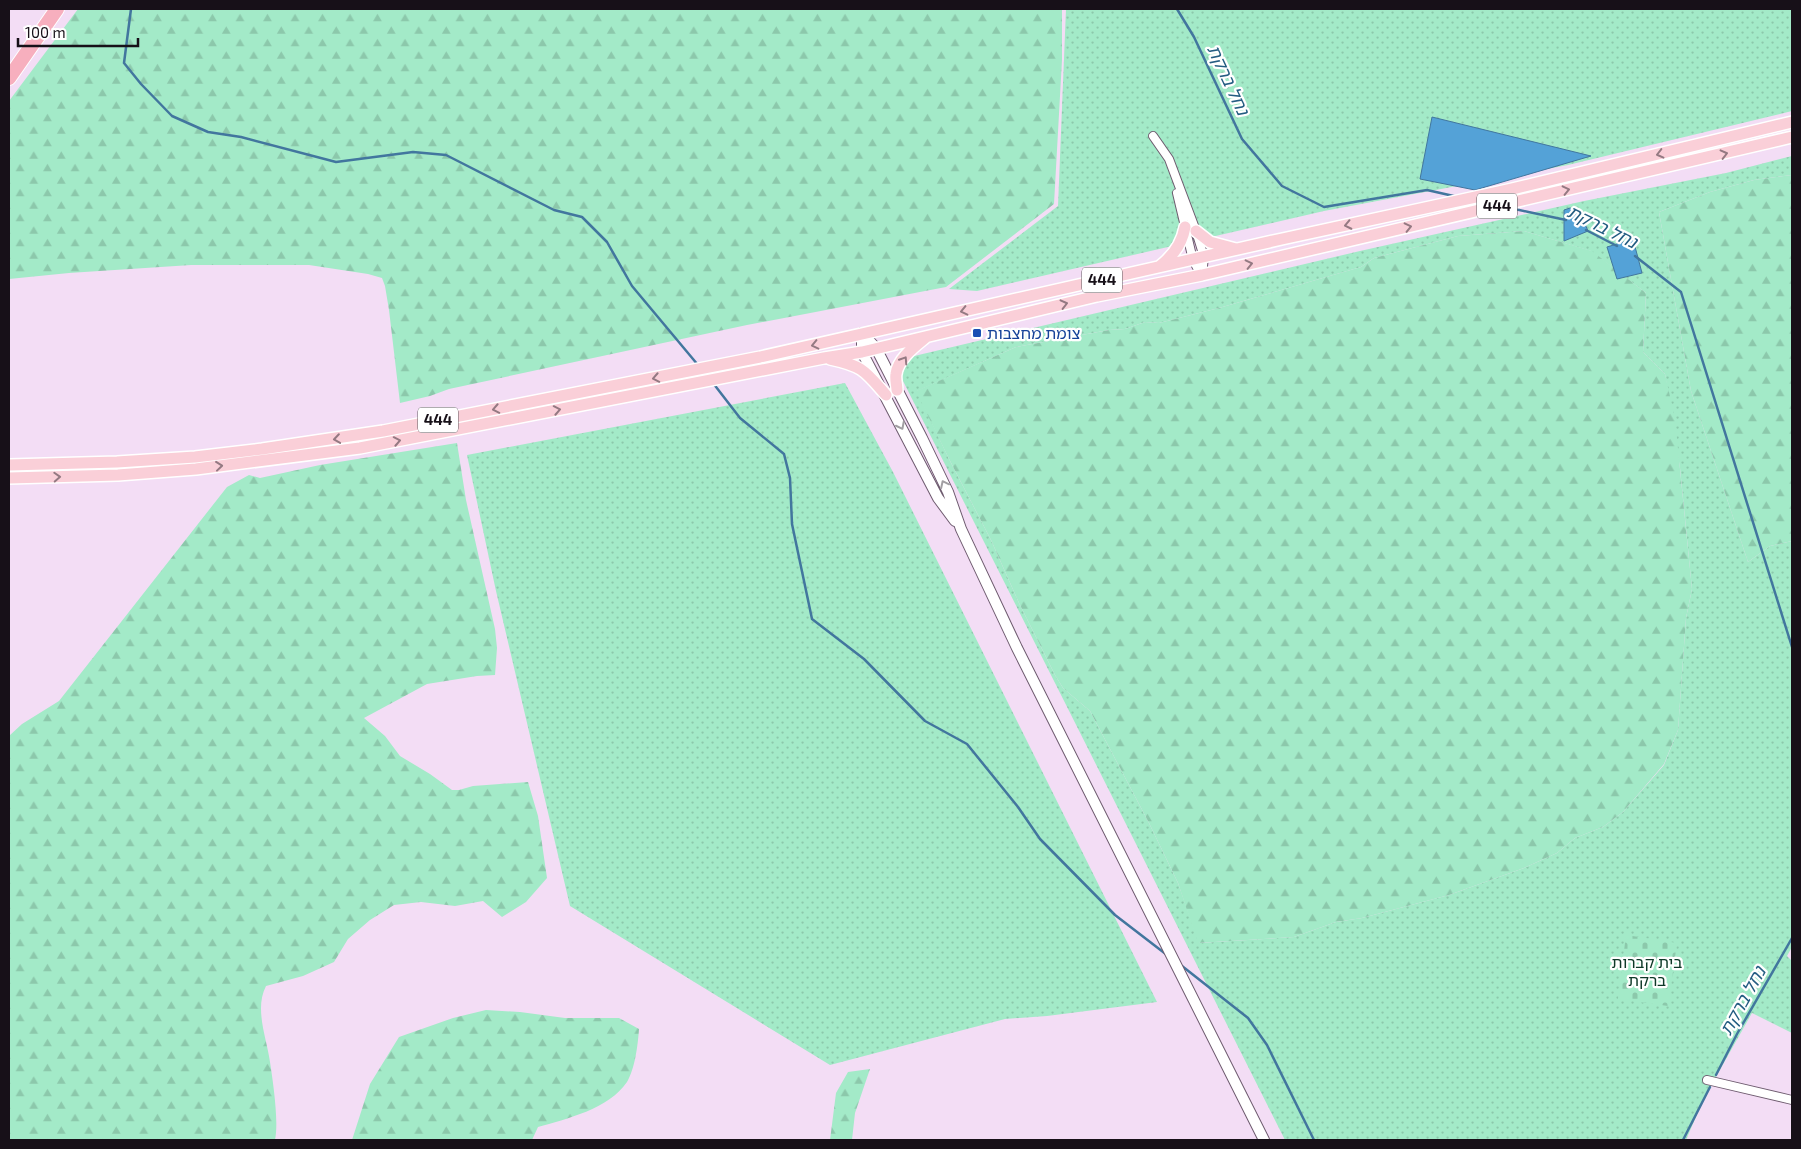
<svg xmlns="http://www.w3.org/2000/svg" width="1801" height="1149" font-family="'Exo 2','Noto Sans Hebrew',sans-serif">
<defs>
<pattern id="grass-dots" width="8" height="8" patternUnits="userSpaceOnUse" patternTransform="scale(1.25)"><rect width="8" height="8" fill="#a3eac8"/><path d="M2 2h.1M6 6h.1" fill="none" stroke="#8cc8ab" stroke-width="1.8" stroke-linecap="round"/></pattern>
<pattern id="forest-firs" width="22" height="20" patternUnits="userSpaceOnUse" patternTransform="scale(1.25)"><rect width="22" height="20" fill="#a3eac8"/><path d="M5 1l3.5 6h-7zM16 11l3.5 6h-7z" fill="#8cc8ab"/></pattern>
<pattern id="cemetery-stones" width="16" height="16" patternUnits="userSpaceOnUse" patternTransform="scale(1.25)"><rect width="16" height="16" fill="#a3eac8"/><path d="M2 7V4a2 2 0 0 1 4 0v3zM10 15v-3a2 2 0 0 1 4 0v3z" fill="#8cc8ab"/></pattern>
</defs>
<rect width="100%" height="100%" fill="#f3ddf5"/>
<path fill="url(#grass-dots)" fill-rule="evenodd" d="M1066,9H1792V111L1568,165L1324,211L977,291L949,289L1058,206Z
M1792,156V175L1754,180L1710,192L1659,212L1691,391L1748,562L1770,546L1792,541V947L1787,956L1792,961V1033L1752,1013L1704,1098L1686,1140H1285L900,375V363L910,357L1360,251L1584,201L1726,173ZM1524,231L1591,251L1646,293L1643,352L1665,374L1680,468L1692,589L1686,618L1678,730L1664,765L1623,812L1603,827L1575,838L1557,853L1524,868L1449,895L1362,918L1336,922L1294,937L1199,943L1178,883L1149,823L1090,711L1063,688L1055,675L1019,603L991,540L949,459L917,391L1016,347L1109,330L1125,329L1145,322L1159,323L1219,308L1361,267L1374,258L1458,236Z
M845,383L893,472L1157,1002L1047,1016L1005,1019L830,1065L570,906L496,591L467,455Z"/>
<path fill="url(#forest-firs)" d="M78,9H1062V60L1054,204L946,287L747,325L449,389L430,396L400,403L389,310L385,286L382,278L368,274L309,265H191L69,273L9,279V101Z
M1792,175V541L1770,546L1748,562L1691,391L1659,212L1710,192L1754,180Z
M1524,231L1592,251L1646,293L1643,352L1665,374L1675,419L1692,589L1686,618L1678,730L1664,764L1623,812L1603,827L1575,838L1557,853L1524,868L1449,895L1362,918L1336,922L1294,937L1198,943L1178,883L1149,823L1090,711L1063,688L1055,675L1019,603L991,540L949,459L916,391L1016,347L1109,330L1125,329L1145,322L1159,323L1219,308L1340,273L1361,267L1374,258L1458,236Z
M457,443L466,500L495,629L497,648L495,675L477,676L427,684L364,718L385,736L400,756L430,774L452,790H459L473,786L528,782L538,816L547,878L526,902L502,917L483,901L455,906L421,902L394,905L370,920L348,939L334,962L303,976L266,986C254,1009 267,1039 270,1062C273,1082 279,1122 275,1140H9V736L22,724L59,701L227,487L249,475L260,478L320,465Z
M486,1010L520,1012L565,1018H619L639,1029C638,1044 635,1069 627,1082C609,1109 566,1119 538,1127L532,1140H352L370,1084L399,1037L453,1018Z
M870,1069L855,1113L852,1140H830L836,1093L848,1072Z"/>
<path fill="url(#cemetery-stones)" d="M1626,935L1677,943L1668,1006L1618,999Z"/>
<path fill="#54a2d7" stroke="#42769e" d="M1432,117L1591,156L1475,190L1420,179Z
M1570,208L1579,210L1588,231L1564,241V210Z
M1633,239L1642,273L1617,279L1607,247Z"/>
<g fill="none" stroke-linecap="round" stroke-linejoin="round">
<path stroke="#42769e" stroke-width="2.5" d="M131,9L124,63L141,84L172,116L208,132L241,137L336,162L413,152L446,155L554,210L582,217L607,242L632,286L698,365
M1177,9L1194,37L1242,139L1282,186L1324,207L1427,190L1458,197
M1510,208L1566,220
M1586,230L1617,246
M1635,256L1681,292L1792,647
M713,383L740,418L784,454L790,478L792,524L812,619L864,659L925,721L967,744L1018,807L1040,839L1115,915L1167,955
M1182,966L1248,1018L1267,1045L1314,1140
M1716,1075L1737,1034L1792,938
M1683,1140L1710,1087"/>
<defs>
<path id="street" d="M1153,136L1169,159L1196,231L1204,257L1202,275
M1177,193L1193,260L1201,275
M1707,1080L1792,1100"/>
<path id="secondary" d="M862,333L876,348L922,438L948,492L961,529L1017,648L1264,1140
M862,333V352L938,498L955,521"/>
<path id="primary" d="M1196,231L1210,242L1236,249
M1160,266C1173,256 1182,244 1185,227
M830,359C863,366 865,371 886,395
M897,390C897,386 895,379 896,374C898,359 914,347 925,338
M9,465L117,462L195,457L262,449L383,431L760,357L1282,239L1508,190L1792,122
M9,478L118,475L196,469L360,448L824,358L862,352L1097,296L1202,275L1792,137"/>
<path id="highway" d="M9,78L57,9"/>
</defs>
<use href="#street" stroke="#6e5b6f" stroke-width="10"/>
<use href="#secondary" stroke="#6e5b6f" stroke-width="12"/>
<use href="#primary" stroke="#fff" stroke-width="14"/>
<use href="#highway" stroke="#fff" stroke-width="16"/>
<use href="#street" stroke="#fff" stroke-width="8"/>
<use href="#secondary" stroke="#fff" stroke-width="10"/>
<use href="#primary" stroke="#facfd8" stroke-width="11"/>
<use href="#highway" stroke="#f7afbe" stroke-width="14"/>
</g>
<defs><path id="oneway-chevron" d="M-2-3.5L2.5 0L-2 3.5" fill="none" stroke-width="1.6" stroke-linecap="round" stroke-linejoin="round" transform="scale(1.25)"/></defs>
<g stroke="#947982">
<use href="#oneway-chevron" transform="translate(1660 154) rotate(166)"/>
<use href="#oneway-chevron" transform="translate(1724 154) rotate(-14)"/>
<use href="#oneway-chevron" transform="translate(1566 190) rotate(-13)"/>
<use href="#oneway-chevron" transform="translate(1348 225) rotate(168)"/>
<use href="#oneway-chevron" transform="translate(1408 227) rotate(-13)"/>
<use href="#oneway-chevron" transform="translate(1249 264) rotate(-13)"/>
<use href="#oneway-chevron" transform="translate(1064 304) rotate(-14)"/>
<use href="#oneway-chevron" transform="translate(964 311) rotate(167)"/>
<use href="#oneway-chevron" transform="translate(815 345) rotate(167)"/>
<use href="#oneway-chevron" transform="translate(904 360) rotate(-57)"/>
<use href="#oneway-chevron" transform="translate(656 378) rotate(169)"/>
<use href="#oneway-chevron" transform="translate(496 409) rotate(169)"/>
<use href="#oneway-chevron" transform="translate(557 410) rotate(-11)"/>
<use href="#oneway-chevron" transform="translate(337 439) rotate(172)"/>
<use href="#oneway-chevron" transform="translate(397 441) rotate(-11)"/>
<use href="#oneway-chevron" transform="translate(219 466) rotate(-6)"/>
<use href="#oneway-chevron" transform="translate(57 477) rotate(-3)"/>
</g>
<g stroke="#a29fa3">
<use href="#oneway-chevron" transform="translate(901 426) rotate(63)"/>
<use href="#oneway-chevron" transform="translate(944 484) rotate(-116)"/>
</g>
<rect fill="#1a4fb4" stroke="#fff" stroke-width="2" x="972" y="328" width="10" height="10" rx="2.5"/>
<g text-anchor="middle" stroke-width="4.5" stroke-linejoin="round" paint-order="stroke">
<g fill="#fff" stroke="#5d585d" stroke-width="1">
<rect x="1477" y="193.5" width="40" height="25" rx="4"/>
<rect x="1082" y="267.5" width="40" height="25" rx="4"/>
<rect x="418" y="407.5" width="40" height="25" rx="4"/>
</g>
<g font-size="15" font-weight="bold" fill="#171018">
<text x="1497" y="211">444</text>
<text x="1102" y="285">444</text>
<text x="438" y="425">444</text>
</g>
<g font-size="16" fill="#164399" stroke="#fff" text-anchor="start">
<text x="987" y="339">צומת מחצבות</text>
</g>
<g font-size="16" fill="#0e3928" stroke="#fff">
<text x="1647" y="968">בית קברות<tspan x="1647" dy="18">ברקת</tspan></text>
</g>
<g font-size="18" font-style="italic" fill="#245d82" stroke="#fff">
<text transform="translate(1228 80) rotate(65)" y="6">נחל ברקת</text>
<text transform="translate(1602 227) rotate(26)" y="6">נחל ברקת</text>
<text transform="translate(1743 1001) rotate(-61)" y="6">נחל ברקת</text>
</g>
</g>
<rect width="1801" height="1149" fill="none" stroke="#171018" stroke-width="20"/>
<path d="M18 38v8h120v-8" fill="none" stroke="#171018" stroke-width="2.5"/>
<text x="25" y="38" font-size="15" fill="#171018" stroke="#ffffff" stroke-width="4" paint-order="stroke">100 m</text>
</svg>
